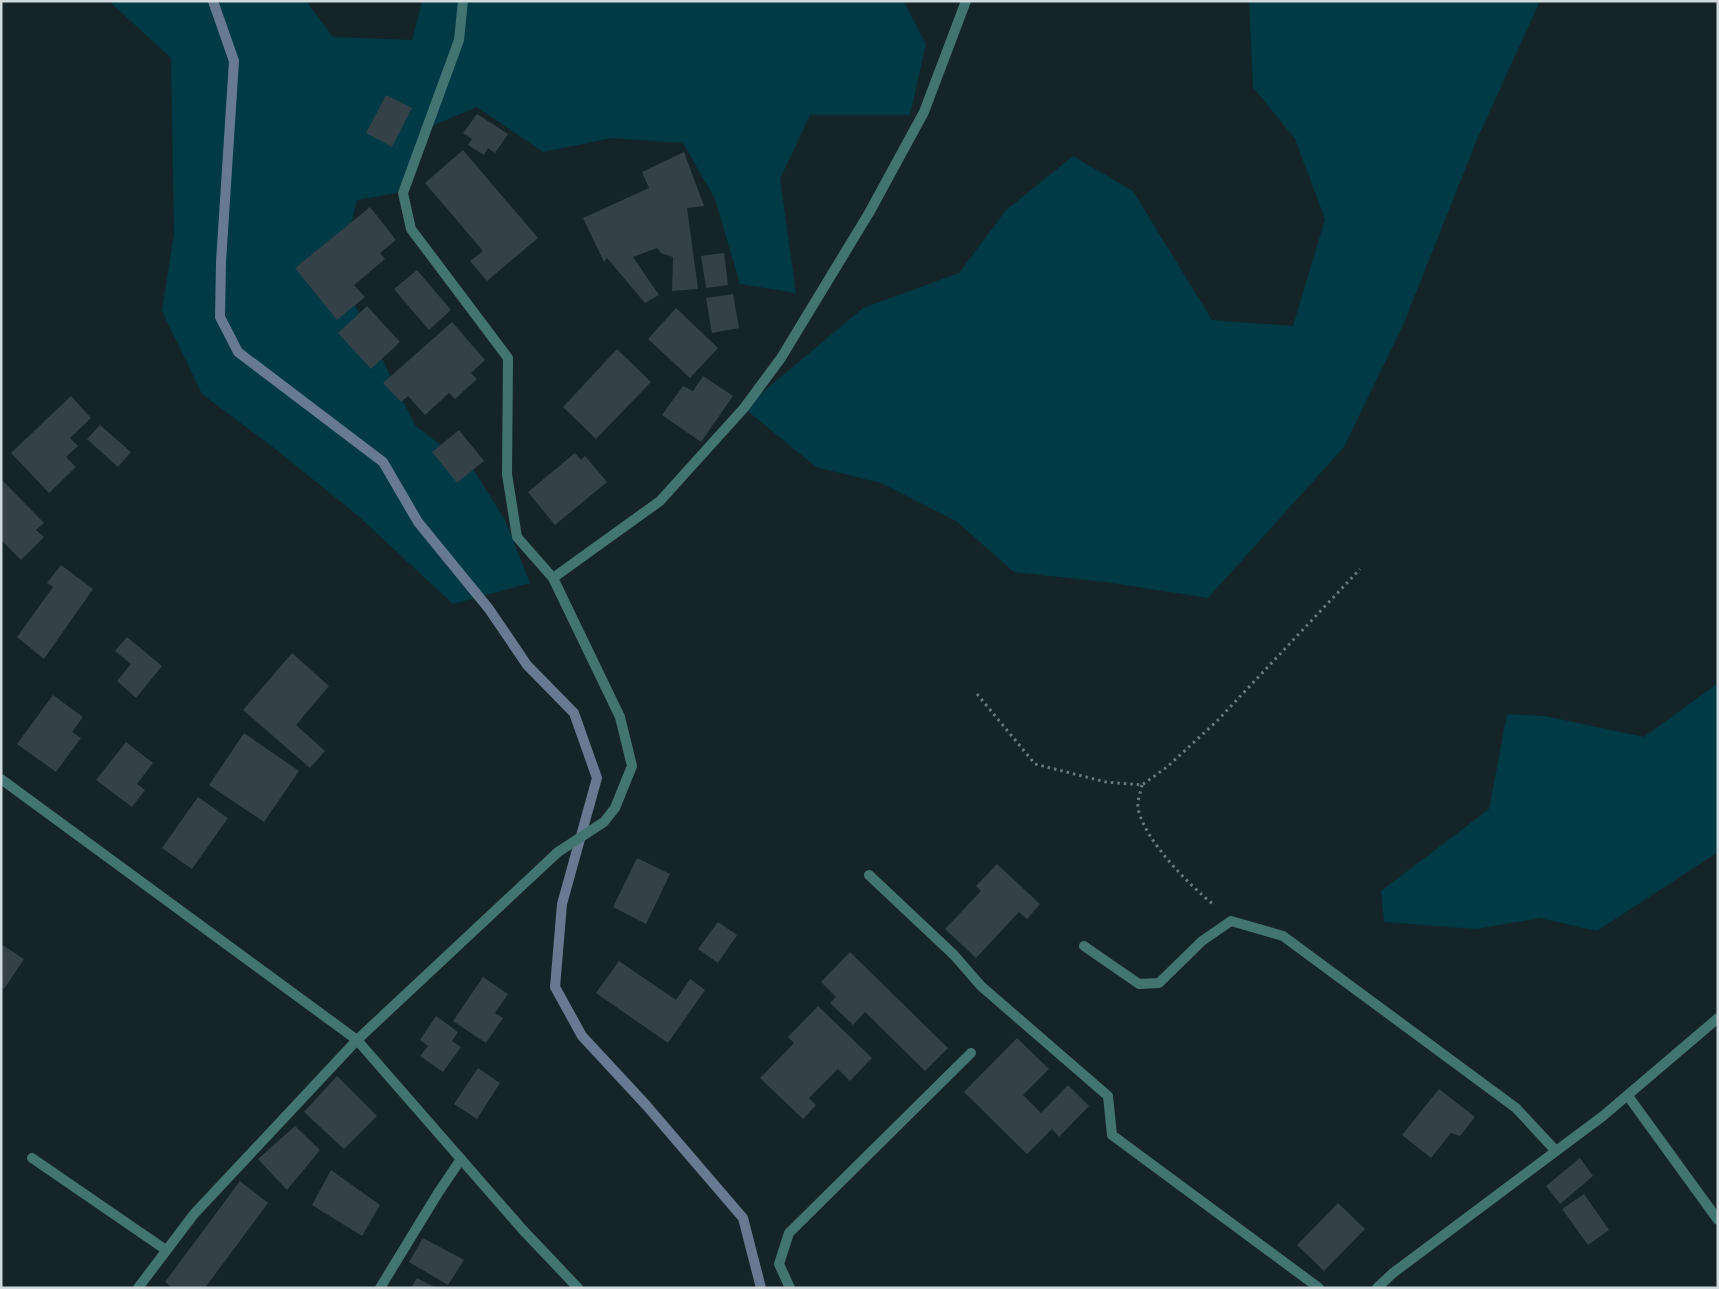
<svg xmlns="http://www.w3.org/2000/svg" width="1719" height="1289" font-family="Poppins,sans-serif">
<rect width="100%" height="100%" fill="#152428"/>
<path fill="#003a44" d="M109,1H306L333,37L412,40L422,1H904L926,44L910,115H810L780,179L796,293L740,284L715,199L683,143L612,138L543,152L477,107L427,128L397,193L357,200L339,273L415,425L475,472L505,520L530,583L453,604L356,514L274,448L202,394L162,311L174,233L171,58Z
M1249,1H1540L1478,137L1403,325L1344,447L1208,598L1106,582L1014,572L956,521L881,483L816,467L744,408L863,308L959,273L1006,210L1073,156L1133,191L1212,320L1293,326L1325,219L1295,139L1253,87Z
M1718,683V852L1597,931L1540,918L1476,929L1384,922L1381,891L1489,809L1507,714L1545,716L1644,737Z"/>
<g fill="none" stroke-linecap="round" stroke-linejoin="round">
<path stroke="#687a92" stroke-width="10" d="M213,1L234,61L221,262L220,317L238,352L383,462L418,522L489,609L527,665L574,713L597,778L562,904L555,987L582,1036L646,1105L743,1218L761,1288"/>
</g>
<path fill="#344149" d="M386,95L412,108L392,147L366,133Z
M477,114L508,134L495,153L488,148L484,155L468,145L472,139L463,133Z
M463,150L538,238L487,281L470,261L483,251L425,183Z
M684,152L704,206L687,208L698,289L672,291L673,257L661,253L657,248L633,257L659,295L645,303L607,258L604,262L583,218L649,188L642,172Z
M370,207L396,240L380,253L385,259L354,285L365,297L337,320L295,268Z
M724,253L728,285L706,288L701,256Z
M417,270L451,310L429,330L394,289Z
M733,294L739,328L712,333L706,298Z
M367,306L400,342L371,369L338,333Z
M676,308L718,348L690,378L648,339Z
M452,322L485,360L471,373L477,379L455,399L449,393L425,415L408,396L401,402L383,383Z
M617,349L651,382L596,439L563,407Z
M703,376L733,396L701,442L662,415L683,386L693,391Z
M71,396L91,418L70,438L78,446L66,457L76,467L49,493L11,453Z
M100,425L131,452L118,467L87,439Z
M459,430L484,461L457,483L432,452Z
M575,453L581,460L585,456L607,482L555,525L528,492Z
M1,479L44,523L36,530L44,537L21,560L1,540Z
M61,565L93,589L44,659L17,637L53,587L47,583Z
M127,637L162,666L136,698L117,681L131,664L115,651Z
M292,653L329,686L296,725L325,751L310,768L243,710Z
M53,695L83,717L72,732L81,738L56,772L17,744Z
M244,733L299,771L264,822L209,785Z
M126,742L153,763L137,784L145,790L132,807L96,780Z
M198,797L228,818L192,869L162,848Z
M637,858L670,874L646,924L613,907Z
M997,864L1040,904L1027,919L1019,912L976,958L945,929L981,891L976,886Z
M718,922L737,935L718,963L698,949Z
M1,944L24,959L4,989L1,987Z
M850,952L948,1048L925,1071L865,1012L853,1025L830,1003L836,997L821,982Z
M619,961L676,1000L690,979L705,990L668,1043L596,993Z
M483,977L508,994L495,1013L503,1018L486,1043L453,1021Z
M818,1006L872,1058L850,1081L838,1069L809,1098L816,1105L803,1119L760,1078L794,1043L788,1037Z
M436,1016L458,1032L452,1041L461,1047L443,1072L420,1056L428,1046L420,1040Z
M1017,1038L1049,1069L1023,1095L1041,1113L1068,1085L1089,1106L1059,1137L1052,1129L1027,1154L964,1092Z
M478,1068L500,1083L477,1119L454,1104Z
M337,1076L377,1116L344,1149L304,1112Z
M1439,1089L1475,1117L1460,1136L1451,1133L1431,1158L1402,1135Z
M295,1126L320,1150L287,1190L258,1159Z
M1580,1158L1593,1176L1560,1204L1546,1186Z
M331,1170L380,1205L362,1236L312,1205Z
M240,1181L268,1203L205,1288H172L165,1282Z
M1584,1194L1609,1230L1588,1245L1562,1209Z
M1338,1203L1365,1229L1324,1271L1297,1245Z
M423,1238L464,1260L448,1285L409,1262Z
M417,1278L436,1288H411Z"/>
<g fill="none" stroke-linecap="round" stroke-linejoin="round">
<path stroke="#6b787b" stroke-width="3" stroke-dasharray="2.5 4" stroke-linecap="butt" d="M977,694L1035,764L1106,782L1142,785L1167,767L1217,721L1360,569
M1142,785C1141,791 1137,801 1138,808C1144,840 1189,885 1214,905"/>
<path stroke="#427471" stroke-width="10" d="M380,1288L438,1193L461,1159"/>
<path stroke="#427471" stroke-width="10" d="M553,578L660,501L744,408L781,358L869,213L924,112L966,1
M1,779L357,1040L522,1229L578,1288
M869,875L954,955L981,986L1108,1096L1112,1135L1319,1288
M1084,946L1139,984L1159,983L1202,941L1231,921L1283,936L1516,1108L1555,1150
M1628,1096L1718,1220
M32,1158L166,1250
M138,1288L194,1214L357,1040L558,852L604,822L615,808L632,766L620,717L553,578L517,537L507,474L508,358L411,229L403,193L459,40L463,1
M790,1288L779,1264L789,1233L971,1053"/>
<path stroke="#427471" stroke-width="10" d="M1377,1288L1393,1273L1603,1116L1718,1018"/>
</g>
<rect width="1719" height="1289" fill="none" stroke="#d0dadc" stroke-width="5"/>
</svg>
